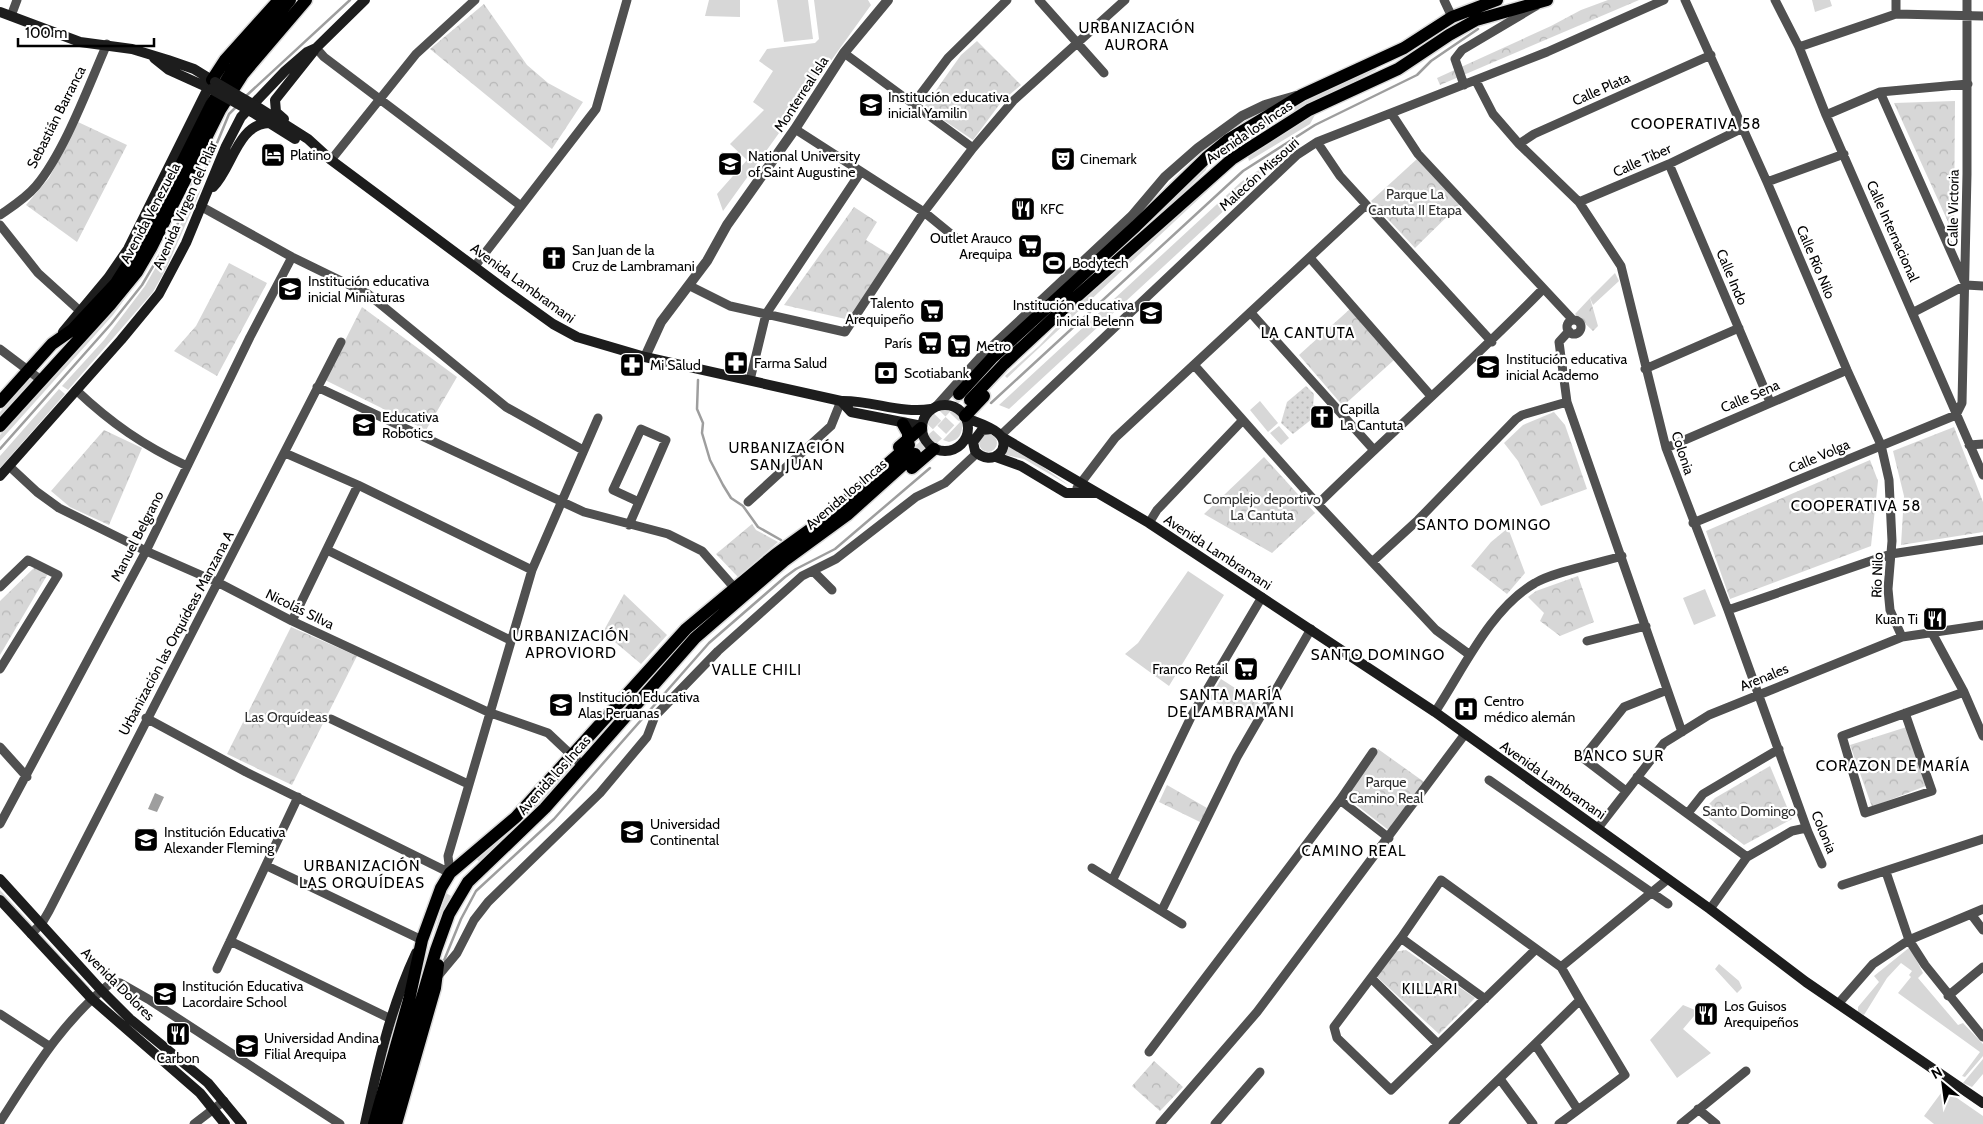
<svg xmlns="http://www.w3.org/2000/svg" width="1983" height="1124" font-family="Cabin,sans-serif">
<defs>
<pattern id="park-crowns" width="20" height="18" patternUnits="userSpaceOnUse" patternTransform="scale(1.25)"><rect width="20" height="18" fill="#d7d7d7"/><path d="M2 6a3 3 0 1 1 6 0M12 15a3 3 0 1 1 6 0" fill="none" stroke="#b7b7b7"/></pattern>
<pattern id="garden-dots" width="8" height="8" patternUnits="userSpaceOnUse" patternTransform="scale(1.25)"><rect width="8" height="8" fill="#d7d7d7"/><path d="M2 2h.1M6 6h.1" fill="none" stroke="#b7b7b7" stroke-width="1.8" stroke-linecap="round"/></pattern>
</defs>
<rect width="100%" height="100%" fill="#fff"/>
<path fill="#d7d7d7" d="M709,0H740V17L705,16Z
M777,0H808L813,39L784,42Z
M814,0H868L871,5L723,211L717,194L747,160L730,144L764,110L753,102L773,71L759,61L767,49L815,43L819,39Z
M1812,0H1830L1832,6L1815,12Z
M1377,67L1376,70L1276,122L1237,148L1235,144C1279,112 1328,90 1377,67Z
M1316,113L1310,124L1249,161L1248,157Z
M222,120L193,184L160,244Z
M1294,146L1009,409L999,405L1241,182Z
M1207,166L1206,170L1159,217L1107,263Z
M1216,175L1220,179L1007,378L1005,376L1039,346L1067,316Z
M203,185L166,269L153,292L68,390L62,386L104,340L145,286Z
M146,270L113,315L0,441V435L117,306Z
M1615,273L1619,281L1593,305L1590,298Z
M31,376L34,379L0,418V412Z
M59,389L65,394L0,468V456Z
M1260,401L1278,423L1268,432L1250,410Z
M962,420C963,431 961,440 949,442L943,440Z
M1279,426L1289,438L1281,445L1270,433Z
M979 443a9 9 0 1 1 18 0a9 9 0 1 1-18 0Z
M1008,442L1016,448L1070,486L1024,459L1002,454Z
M1188,571L1224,595L1169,686L1125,654L1138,643Z
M1705,589L1716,616L1694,625L1683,598Z
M571,766L573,769L524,822L480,862L476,859L520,820Z
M0,890L90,988L87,990L0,899Z
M446,893L451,896L414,1001Z
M1910,947L1923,973L1918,978L1958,1025L1963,1023L1983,1044V1056L1965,1077L1962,1076L1980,1052L1898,993L1911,977L1909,975L1912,971L1901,963L1887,978L1864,1015L1858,1012V1007L1879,982L1874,976Z
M1719,964L1739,981L1742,988L1737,993L1715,969Z
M1683,1005L1695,1010L1694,1016L1683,1029L1711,1053L1677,1078L1650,1040Z
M1983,1059V1074L1972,1087L1963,1083Z
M1944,1089L1983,1116V1124H1934L1924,1116Z"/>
<path fill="url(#park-crowns)" d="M1608,0H1639L1440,85L1437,78L1551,26L1581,10Z
M484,4L527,65L548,83L583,102L552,149L430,49Z
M977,41L1021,85L1002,101L973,140L924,107L961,55Z
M1955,101L1954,235L1894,103Z
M78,122L127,145L77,242L26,205L49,178Z
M1417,159L1460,204L1415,248L1371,201Z
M854,207L877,222L866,240L892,256L850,320L784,305Z
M229,263L267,283L217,376L174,351L196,326Z
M1590,298L1598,326L1593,331L1575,314Z
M362,307L457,377L426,430L325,380Z
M1350,309L1394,360L1343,406L1299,355Z
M1554,412L1565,425L1587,489L1541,506L1518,461L1504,443L1523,425Z
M1954,427L1983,502V532L1901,545L1904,496L1893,451Z
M104,430L142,448L109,525L70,507L51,491Z
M1264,457L1315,513L1272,553L1204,514Z
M1870,460L1878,481L1871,546L1730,599L1706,531Z
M752,524L756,530L778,542L738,577L716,554Z
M1508,528L1525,573L1507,594L1471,566L1491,542Z
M37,565L49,572L0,655V601Z
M1578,576L1594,622L1560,636L1540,621L1544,613L1528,597L1536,591Z
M624,594L667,635L641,664L603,632Z
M291,627L357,656L292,785L227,754Z
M1221,679L1260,704L1251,720L1209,699Z
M1913,725L1933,783L1872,807L1850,745Z
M1378,749L1427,784L1391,832L1345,796Z
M1770,766L1792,819L1744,845L1701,812L1715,798Z
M1167,785L1207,808L1200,822L1159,802Z
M1406,950L1475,998L1439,1034L1376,976L1393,952Z
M1154,1061L1183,1087L1160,1111L1132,1086Z"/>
<path fill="url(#garden-dots)" d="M1306,386L1314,394L1312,419L1293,434L1281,423L1287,402Z"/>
<path fill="#9e9e9e" d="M155,793L164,797L157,812L148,809Z"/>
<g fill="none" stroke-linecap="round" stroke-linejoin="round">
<path stroke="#9e9e9e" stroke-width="2.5" d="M246,96L350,0
M698,380L697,409L703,423L702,433L710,460L723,485L731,498L743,506L758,527L781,540
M991,403L1243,171L1315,125L1417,75L1431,61L1478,29
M0,449L111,324L142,285L175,229L210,160L229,114L236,107
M443,963L461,919L476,891L554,819L709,643L785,577L796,569L835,549L930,468"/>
<path stroke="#d9d9d9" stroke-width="12" stroke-dasharray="12 6" stroke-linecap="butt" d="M916,438L959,394
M915,454L937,435L970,400"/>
<defs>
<path id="primary" d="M212,80L225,60L279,0
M959,394L993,357L1136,226L1206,158L1228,140L1302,95L1404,48L1452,17L1497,0
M970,400L1004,364L1074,299L1232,159L1309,110L1398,69L1449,35L1476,20L1547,0
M0,402L52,344L72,330L116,283L145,237L211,105L234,68L290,0
M965,416L984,396
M903,424L908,433V440
M0,426L110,305L137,272L151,248L220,110L243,74L306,0
M899,447L921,428
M912,468L934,449
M374,1124L409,1000L422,940L441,888L450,873L516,817L686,629L776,554L830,515L909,445
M385,1124L436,950L449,914L468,882L545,808L695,638L784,561L847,515L915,454
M396,1124L435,988L438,965"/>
</defs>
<use href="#primary" stroke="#dbdbdb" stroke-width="15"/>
<path stroke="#505050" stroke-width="9" d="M1039,0L1104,73
M1444,0L1452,17L1457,14
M1685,0L1767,182L1847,370L1881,445L1889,480L1892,541L1888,589L1890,610L1902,637
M1775,0L1799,47L1826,115L1983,475
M1896,14V0
M11,16L17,0
M1799,47L1896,14L1983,16
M316,48L324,57L521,206
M844,53L973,148
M1476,81L1493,114L1519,144L1579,202L1621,266L1666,448L1728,610L1808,832L1822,864
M1464,85L1455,59L1462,50L1536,6
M1880,92L1964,281
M914,103L948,58L1007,0
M1391,113L1418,154L1573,320
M1826,115L1880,92L1968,84
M795,129L924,212L957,239
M1317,142L1340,176L1492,342
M1519,144L1534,134L1711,55
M331,160L416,54L475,0
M1669,164L1770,402
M1767,182L1844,154
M1579,202L1669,164L1743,128
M202,207L292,257L368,294L506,407L583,450
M0,215C13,206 26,198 36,186C65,151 88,87 107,44
M0,225L38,273L80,311
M1310,258L1431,396
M475,266L596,109L627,0
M690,286L730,306L845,332L924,212L973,148L1013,101L1125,0
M1914,312L1966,285L1983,286
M1251,313L1373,449
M1567 327a7 7 0 1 1 14 0a7 7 0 1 1-14 0Z
M1569,331L1559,342L1567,402L1682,732
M0,349L41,380
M1195,366L1314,500L1436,630L1470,655
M1645,369L1739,328
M750,380L766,314L860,173
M317,387L584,512L668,534L702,551L739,593
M76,390C112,424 143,445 187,466
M1001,435L1297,155L1317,142L1547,52L1664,0
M1969,445L1983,444
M1666,448L1847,370
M285,453L358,485L532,570
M9,466L37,492L59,508L146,551L219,583L292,621L488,712L548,733L583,766
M1077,488L1115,438L1366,205
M748,502L831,426L841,401
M1318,504C1392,431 1470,364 1543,289
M1149,523L1157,510L1242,421
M1693,523L1956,415L1962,403L1967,174V0
M629,525L666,440L641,429L613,490L639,502
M327,550L510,640
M1372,562L1418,520L1516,419L1522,415L1567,402
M813,571L832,590
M0,587L28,560L58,575L0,669
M1728,610L1891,554L1983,540
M292,621L358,485
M1931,631L1964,692L1983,736
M1587,641L1646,626
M1435,712C1463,670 1490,609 1535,583C1553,572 1599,563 1622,556
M1905,713L1932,791L1865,813L1842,736L1964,692
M146,718L246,772L450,873
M331,719L468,784
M0,747L27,777
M1637,777L1747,857
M1489,780L1668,904
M1626,791L1583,758L1624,707L1667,690
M1340,800L1389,838
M1688,813L1703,794L1779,749
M0,824L146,551L250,337L292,257
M1598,828L1664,743L1709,715L1902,637L1983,625
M267,866L422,940
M1092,868L1182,924
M1886,872L1909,940L1925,965L1983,1037
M450,873L448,856L532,570L598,418
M1113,879L1192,715L1262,597
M1842,885L1983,839
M1710,909L1747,857L1792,831L1806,828
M1162,910L1237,757L1311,629
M1971,914L1983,930
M31,934L42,923L49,911L341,342
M1401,938L1485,999
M230,941L389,1018
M1561,967L1668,879
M217,969L298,797
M437,977L457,953L474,920L488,902L600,793L647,737L655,716L718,651L802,576L836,559L916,497L945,483L977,453
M1371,978L1438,1044
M1948,996L1983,967
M1838,1004L1873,964L1909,940L1983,909
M0,1014L49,1046
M1535,1044L1578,1110
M1149,1052L1340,800L1373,752
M1500,1079L1533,1124
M1698,1109L1716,1124
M0,1122C33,1071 63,1020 112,982L120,983L148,999L340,1124
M194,1124L224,1101
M1160,1124L1257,1012L1465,734
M1215,1124L1260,1072
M1453,1124L1580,1000L1561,967L1441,880L1401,938L1334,1027L1337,1038L1391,1090L1535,950
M1559,1124L1625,1075L1580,1000
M1681,1124L1746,1071"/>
<path stroke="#505050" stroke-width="10" d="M645,357L661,322L707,261L727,225L795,129L844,53L888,0
M937,406L980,358L1132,216L1165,177L1198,148L1242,116L1265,105L1296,96"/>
<path stroke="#1d1d1d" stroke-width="10" d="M0,12L80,42L132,49L168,60L194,69L215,82
M154,58L169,70L211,89
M256,106L308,139L331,160L507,291L553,324L577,337L645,357L841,401C872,400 900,414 931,409
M252,112L295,139
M284,119L276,112L275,100L314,51
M213,187C232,169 237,124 269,123
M63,332L108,278L128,249L212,80
M841,401L851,412L922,426
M922 428a23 23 0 1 1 46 0a23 23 0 1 1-46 0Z
M966,418C976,422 990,426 998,433C1014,447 992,469 975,451L973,442L982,430L992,429
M1002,437L1149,523L1435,712L1710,909L1806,982L1983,1103
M996,457L1021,466L1066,493H1097
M0,476L121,340L159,294L186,243L226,146L241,117L285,71L307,52L316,48L365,0
M0,879L101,990L130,1019L208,1083L242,1124
M0,900L92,999L200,1093L225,1124
M365,1124C378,1064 390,1009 416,953"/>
<use href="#primary" stroke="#000" stroke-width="12"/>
<path stroke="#1d1d1d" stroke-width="10" d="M215,82L256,106
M211,89L252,112"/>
</g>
<defs>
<symbol id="school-square" viewBox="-11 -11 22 22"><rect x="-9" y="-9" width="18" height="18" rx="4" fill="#000" stroke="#fff"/><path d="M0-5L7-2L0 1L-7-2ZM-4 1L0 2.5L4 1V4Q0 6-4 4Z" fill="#fff"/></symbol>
<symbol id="hotel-square" viewBox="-11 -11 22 22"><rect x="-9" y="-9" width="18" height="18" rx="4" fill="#000" stroke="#fff"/><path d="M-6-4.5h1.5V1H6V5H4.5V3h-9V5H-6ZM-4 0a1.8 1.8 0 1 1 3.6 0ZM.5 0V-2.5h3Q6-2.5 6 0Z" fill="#fff"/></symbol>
<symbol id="theatre-square" viewBox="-11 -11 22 22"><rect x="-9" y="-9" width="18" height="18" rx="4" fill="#000" stroke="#fff"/><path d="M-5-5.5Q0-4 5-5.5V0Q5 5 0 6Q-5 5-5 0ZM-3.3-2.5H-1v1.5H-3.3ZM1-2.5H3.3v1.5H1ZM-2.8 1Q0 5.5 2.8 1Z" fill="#fff"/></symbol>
<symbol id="university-square" viewBox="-11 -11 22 22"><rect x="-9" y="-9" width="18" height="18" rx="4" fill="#000" stroke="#fff"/><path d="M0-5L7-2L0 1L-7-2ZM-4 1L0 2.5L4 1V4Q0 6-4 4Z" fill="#fff"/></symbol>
<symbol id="restaurant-square" viewBox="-11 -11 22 22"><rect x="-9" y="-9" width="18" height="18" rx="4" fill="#000" stroke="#fff"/><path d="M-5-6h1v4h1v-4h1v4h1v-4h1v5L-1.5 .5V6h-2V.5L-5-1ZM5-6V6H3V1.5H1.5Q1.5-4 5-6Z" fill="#fff"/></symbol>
<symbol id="supermarket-square" viewBox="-11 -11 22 22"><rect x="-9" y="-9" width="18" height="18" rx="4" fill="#000" stroke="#fff"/><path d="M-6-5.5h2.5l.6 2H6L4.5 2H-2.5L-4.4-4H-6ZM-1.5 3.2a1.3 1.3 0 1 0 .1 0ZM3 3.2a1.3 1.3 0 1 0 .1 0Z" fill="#fff"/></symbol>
<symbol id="church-square" viewBox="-11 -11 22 22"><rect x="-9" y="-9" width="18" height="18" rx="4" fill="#000" stroke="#fff"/><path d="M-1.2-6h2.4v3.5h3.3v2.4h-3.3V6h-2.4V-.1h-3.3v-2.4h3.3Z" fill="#fff"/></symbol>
<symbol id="stadium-square" viewBox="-11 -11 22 22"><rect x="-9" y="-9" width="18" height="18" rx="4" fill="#000" stroke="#fff"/><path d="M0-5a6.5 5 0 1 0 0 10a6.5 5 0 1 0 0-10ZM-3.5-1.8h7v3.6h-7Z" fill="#fff"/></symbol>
<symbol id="pharmacy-square" viewBox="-11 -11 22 22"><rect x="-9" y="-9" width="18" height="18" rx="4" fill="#000" stroke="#fff"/><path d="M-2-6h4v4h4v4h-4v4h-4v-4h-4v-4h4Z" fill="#fff"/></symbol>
<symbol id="bank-square" viewBox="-11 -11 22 22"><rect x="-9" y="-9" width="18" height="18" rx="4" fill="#000" stroke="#fff"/><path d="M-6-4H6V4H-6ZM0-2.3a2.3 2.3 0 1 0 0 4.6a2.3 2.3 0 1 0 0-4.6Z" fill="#fff"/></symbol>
<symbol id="hospital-square" viewBox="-11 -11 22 22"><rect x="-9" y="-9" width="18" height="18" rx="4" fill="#000" stroke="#fff"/><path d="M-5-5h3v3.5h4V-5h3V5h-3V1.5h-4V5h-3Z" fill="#fff"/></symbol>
</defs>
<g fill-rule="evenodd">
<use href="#school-square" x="857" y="91" width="28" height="28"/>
<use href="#hotel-square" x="259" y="141" width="28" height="28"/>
<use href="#theatre-square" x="1049" y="145" width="28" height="28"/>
<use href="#university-square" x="716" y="150" width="28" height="28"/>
<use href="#restaurant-square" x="1009" y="195" width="28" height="28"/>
<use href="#supermarket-square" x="1016" y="232" width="28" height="28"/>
<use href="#church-square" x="540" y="244" width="28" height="28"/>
<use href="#stadium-square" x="1040" y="249" width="28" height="28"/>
<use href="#school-square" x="276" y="275" width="28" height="28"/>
<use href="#supermarket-square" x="918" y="297" width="28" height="28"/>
<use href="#school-square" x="1137" y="299" width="28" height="28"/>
<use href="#supermarket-square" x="916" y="329" width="28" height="28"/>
<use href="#supermarket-square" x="945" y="332" width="28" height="28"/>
<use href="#pharmacy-square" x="722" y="349" width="28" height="28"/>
<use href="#pharmacy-square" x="618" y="351" width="28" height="28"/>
<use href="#school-square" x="1474" y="353" width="28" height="28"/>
<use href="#bank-square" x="872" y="359" width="28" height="28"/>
<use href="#church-square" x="1308" y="403" width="28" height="28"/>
<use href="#school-square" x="350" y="411" width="28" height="28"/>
<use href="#restaurant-square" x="1921" y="605" width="28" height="28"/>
<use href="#supermarket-square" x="1232" y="655" width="28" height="28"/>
<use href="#school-square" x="547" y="691" width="28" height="28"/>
<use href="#hospital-square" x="1452" y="695" width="28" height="28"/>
<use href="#university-square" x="618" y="818" width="28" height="28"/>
<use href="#school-square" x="132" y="826" width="28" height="28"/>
<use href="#school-square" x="151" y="980" width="28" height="28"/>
<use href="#restaurant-square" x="1692" y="1000" width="28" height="28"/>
<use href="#restaurant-square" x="164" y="1020" width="28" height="28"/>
<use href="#university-square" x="233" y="1032" width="28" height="28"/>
</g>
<g text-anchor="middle" stroke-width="4.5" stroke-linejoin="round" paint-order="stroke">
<g font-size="14" fill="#000" stroke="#fff">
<text transform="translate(1601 89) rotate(-24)" y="5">Calle Plata</text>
<text transform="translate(801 94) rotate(-57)" y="5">Monterreal Isla</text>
<text transform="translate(56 117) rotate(-63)" y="5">Sebastián Barranca</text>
<text transform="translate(1249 132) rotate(-34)" y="5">Avenida los Incas</text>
<text transform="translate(1642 160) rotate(-24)" y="5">Calle Tiber</text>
<text transform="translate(1259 174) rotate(-42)" y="5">Malecón Missouri</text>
<text transform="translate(185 205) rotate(-66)" y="5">Avenida Virgen del Pilar</text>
<text transform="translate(1953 208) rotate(-89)" y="5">Calle Victoria</text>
<text transform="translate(150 213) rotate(-62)" y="5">Avenida Venezuela</text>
<text transform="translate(1893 231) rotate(66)" y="5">Calle Internacional</text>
<text transform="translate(1816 262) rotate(67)" y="5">Calle Río Nilo</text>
<text transform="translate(1732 277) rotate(67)" y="5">Calle Indo</text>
<text transform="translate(523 283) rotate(36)" y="5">Avenida Lambramani</text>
<text transform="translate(1750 396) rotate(-23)" y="5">Calle Sena</text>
<text transform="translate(1683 453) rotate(72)" y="5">Colonia</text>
<text transform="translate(1819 456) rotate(-23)" y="5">Calle Volga</text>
<text transform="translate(846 494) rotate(-40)" y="5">Avenida los Incas</text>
<text transform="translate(137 536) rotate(-63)" y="5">Manuel Belgrano</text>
<text transform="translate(1218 552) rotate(33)" y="5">Avenida Lambramani</text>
<text transform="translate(1877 575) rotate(-88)" y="5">Río Nilo</text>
<text transform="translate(300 609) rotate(26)" y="5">Nicolás SIlva</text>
<text transform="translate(176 633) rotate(-62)" y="5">Urbanización las Orquídeas Manzana A</text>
<text transform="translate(1764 677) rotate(-22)" y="5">Arenales</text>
<text transform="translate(554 775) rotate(-48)" y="5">Avenida los Incas</text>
<text transform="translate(1553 780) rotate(35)" y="5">Avenida Lambramani</text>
<text transform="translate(1824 832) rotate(68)" y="5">Colonia</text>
<text transform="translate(118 984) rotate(45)" y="5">Avenida Dolores</text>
</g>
<g font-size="14" fill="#000" stroke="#fff" text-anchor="start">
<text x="888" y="102">Institución educativa<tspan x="888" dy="16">inicial Yamilin</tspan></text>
<text x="290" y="160">Platino</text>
<text x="748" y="161">National University<tspan x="748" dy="16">of Saint Augustine</tspan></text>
<text x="1080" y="164">Cinemark</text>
<text x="1040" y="214">KFC</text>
<text x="1012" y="243" text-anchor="end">Outlet Arauco<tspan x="1012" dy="16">Arequipa</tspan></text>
<text x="572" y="255">San Juan de la<tspan x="572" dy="16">Cruz de Lambramani</tspan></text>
<text x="1072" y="268">Bodytech</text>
<text x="308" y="286">Institución educativa<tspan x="308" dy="16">inicial Miniaturas</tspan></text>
<text x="914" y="308" text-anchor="end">Talento<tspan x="914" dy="16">Arequipeño</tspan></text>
<text x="1134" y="310" text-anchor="end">Institución educativa<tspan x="1134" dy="16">inicial Belenn</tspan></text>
<text x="912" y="348" text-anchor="end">París</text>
<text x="976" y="351">Metro</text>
<text x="1506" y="364">Institución educativa<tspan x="1506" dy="16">inicial Academo</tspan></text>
<text x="754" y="368">Farma Salud</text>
<text x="650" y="370">Mi Salud</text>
<text x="904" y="378">Scotiabank</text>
<text x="1340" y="414">Capilla<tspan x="1340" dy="16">La Cantuta</tspan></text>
<text x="382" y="422">Educativa<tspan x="382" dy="16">Robotics</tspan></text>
<text x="1918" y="624" text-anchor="end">Kuan Ti</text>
<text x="1228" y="674" text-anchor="end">Franco Retail</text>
<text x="578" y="702">Institución Educativa<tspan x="578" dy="16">Alas Peruanas</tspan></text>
<text x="1484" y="706">Centro<tspan x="1484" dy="16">médico alemán</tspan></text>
<text x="650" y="829">Universidad<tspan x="650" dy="16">Continental</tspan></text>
<text x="164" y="837">Institución Educativa<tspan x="164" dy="16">Alexander Fleming</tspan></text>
<text x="182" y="991">Institución Educativa<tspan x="182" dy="16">Lacordaire School</tspan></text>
<text x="1724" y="1011">Los Guisos<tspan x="1724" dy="16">Arequipeños</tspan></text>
<text x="264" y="1043">Universidad Andina<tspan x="264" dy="16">Filial Arequipa</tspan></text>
<text x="178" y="1063" text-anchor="middle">Carbon</text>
</g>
<g font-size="14" fill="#2e2e2e" stroke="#fff">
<text x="1415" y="199">Parque La<tspan x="1415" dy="16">Cantuta II Etapa</tspan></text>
<text x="1262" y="504">Complejo deportivo<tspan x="1262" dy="16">La Cantuta</tspan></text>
<text x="286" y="722">Las Orquídeas</text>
<text x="1386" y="787">Parque<tspan x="1386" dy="16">Camino Real</tspan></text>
<text x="1749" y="816">Santo Domingo</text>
</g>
<g font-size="15" letter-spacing="1" fill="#000" stroke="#fff">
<text x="1137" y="33">URBANIZACIÓN<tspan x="1137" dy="17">AURORA</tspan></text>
<text x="1696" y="129">COOPERATIVA 58</text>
<text x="1308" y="338">LA CANTUTA</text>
<text x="787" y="453">URBANIZACIÓN<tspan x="787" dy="17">SAN JUAN</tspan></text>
<text x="1856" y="511">COOPERATIVA 58</text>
<text x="1484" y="530">SANTO DOMINGO</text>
<text x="571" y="641">URBANIZACIÓN<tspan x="571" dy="17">APROVIORD</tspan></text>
<text x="1378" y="660">SANTO DOMINGO</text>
<text x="757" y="675">VALLE CHILI</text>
<text x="1231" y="700">SANTA MARÍA<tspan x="1231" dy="17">DE LAMBRAMANI</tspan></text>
<text x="1619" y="761">BANCO SUR</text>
<text x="1893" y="771">CORAZON DE MARÍA</text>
<text x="1354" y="856">CAMINO REAL</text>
<text x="362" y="871">URBANIZACIÓN<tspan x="362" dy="17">LAS ORQUÍDEAS</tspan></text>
<text x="1430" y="994">KILLARI</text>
</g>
</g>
<g transform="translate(1943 1084) rotate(331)" stroke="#ffffff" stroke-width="4" paint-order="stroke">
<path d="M0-4L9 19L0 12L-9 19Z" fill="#000000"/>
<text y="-8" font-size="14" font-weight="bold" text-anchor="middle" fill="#000000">N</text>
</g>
<path d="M18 38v8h136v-8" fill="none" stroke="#000000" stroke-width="2.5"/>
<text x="25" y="38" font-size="15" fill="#000000" stroke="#ffffff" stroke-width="4" paint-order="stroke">100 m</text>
</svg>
